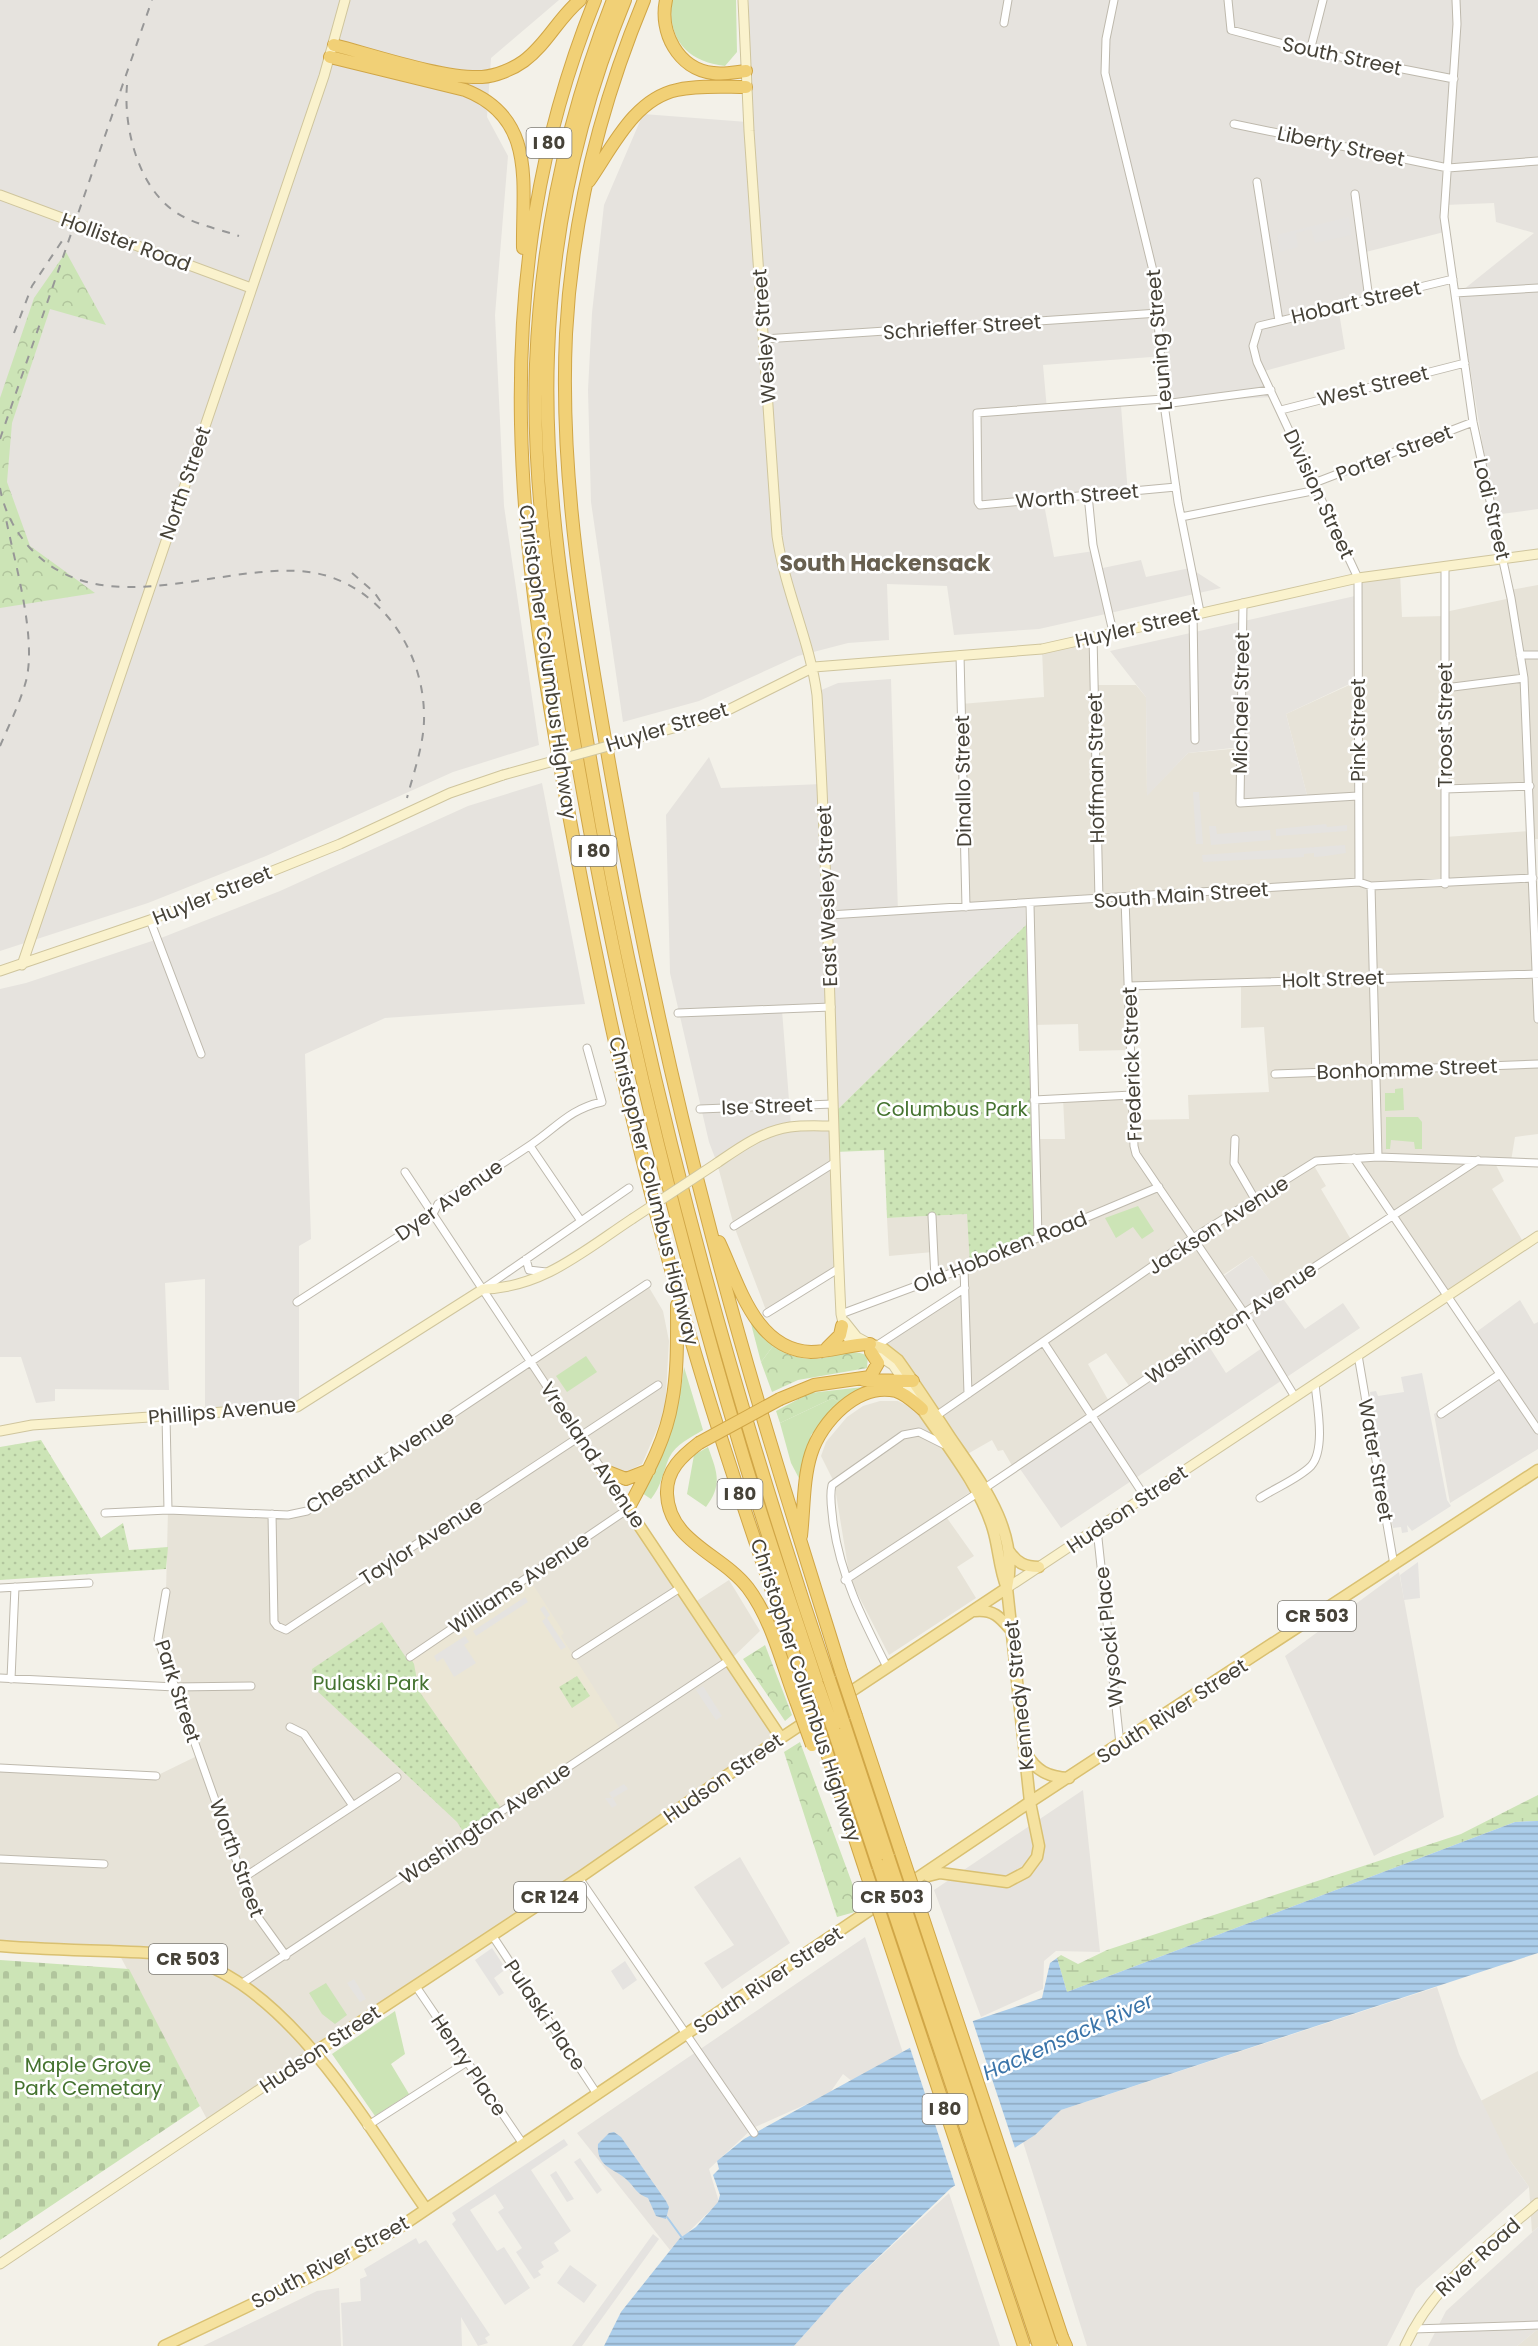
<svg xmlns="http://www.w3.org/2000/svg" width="1538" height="2346" font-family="Poppins,sans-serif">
<defs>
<pattern id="forest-crowns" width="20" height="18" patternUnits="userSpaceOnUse" patternTransform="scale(1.5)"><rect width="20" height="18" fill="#cce4b6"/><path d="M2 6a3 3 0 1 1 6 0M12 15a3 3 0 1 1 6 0" fill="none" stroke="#b1c59d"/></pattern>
<pattern id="wetland-marsh" width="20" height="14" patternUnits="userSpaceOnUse" patternTransform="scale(1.5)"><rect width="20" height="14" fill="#cce4b6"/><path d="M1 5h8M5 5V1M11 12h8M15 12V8" fill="none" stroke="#b1c59d"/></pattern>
<pattern id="cemetery-stones" width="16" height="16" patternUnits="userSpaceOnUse" patternTransform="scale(1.5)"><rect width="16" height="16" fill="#cce4b6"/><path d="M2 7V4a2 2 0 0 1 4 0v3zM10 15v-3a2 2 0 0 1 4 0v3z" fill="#b1c59d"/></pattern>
<pattern id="park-dots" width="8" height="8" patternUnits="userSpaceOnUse" patternTransform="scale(1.5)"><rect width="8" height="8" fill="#cce4b6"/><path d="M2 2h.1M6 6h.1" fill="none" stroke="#b1c59d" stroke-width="1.8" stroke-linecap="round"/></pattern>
<pattern id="water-rules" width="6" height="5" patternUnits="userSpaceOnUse" patternTransform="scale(1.5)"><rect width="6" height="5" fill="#abcdea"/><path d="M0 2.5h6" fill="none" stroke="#8da8bf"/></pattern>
</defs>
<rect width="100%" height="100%" fill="#f3f1e9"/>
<path fill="#e7e3d8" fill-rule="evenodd" d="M1400,572L1402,617L1445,616V612L1511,598L1510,590L1538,585V839H1532L1538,1019V1134L1515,1137L1511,1161H1494L1504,1181L1492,1189L1525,1245L1447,1296L1354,1158L1313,1164L1326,1186L1321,1189L1353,1243L1277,1291L1252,1256L1220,1277L1244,1313L1132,1390L1106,1353L1088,1364L1111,1405L1014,1469L1003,1450L998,1451L992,1440L964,1456L876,1346L965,1287L964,1269L935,1279L933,1252L889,1256L887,1218L967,1214L1038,1238L1035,1139H1065L1063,1098L1132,1095L1133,1120L1189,1119L1188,1095L1269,1092L1264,1027L1241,1028V982L1129,986L1130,1050L1079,1051L1078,1024L1033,1025L1030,905L966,907L961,704L1044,697L1042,649L1093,636L1095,685H1136L1146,697L1147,795L1188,753L1241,748V802L1308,799L1286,714L1358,681V578ZM1530,787L1531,831L1445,837V789Z
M833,1126L838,1269L767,1313L734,1226L717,1163L776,1130Z
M647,1284L663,1311L669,1341L665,1411L642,1464L626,1472L604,1470L692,1604L729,1580L760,1631L729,1661L781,1738L209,2123L118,1952L0,1946V1768L156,1776L199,1755L158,1639L166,1592L168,1510L288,1515L306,1511Z
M880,1401H898L921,1412L970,1492L942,1511L974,1556L957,1567L976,1598L889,1655L850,1579L834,1482L821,1456L826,1442L847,1417L863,1406Z
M1538,2071V2227L1532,2232L1529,2187L1471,2106Z
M1538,2329V2346H1517Z"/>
<path fill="#e6e3de" d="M0,0H559L491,58L487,117L508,156L495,315L504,506L539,745L453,772L266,856L148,903L0,951Z
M749,0H1538V509L1494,515L1458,294L1534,233L1496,222L1494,203L1445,205L1448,231L1362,253L1369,298L1338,306L1345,349L1261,372L1273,397L1169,403L1165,356L1043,365L1047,410L1121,406L1128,494L1043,499L1054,557L1094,551L1098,569L1141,560L1146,577L1190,568L1221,588L1039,629L954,635L947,586L887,584L889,640L848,643L798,656L699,701L623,722L591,502L588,390L592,313L604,205L643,114L747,122L744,76Z
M1355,596L1358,680L1286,714L1308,799L1244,804L1241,747L1188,753L1147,796L1146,697L1110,651Z
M891,679L898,913L1025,907L1026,925L834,1113L830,1008L782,1010L791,1126L776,1130L717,1163L709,1142L670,973L666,815L709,757L721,788L822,784L819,691L838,683Z
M542,783L585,1004L385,1018L305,1054L311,1239L299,1246V1406L205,1412V1279L165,1283L169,1390L55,1389V1401L36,1403L21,1357H0V989L26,983L161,938L280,891L468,806Z
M1252,1256L1305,1329L1343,1303L1360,1328L1061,1528L1018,1466L1205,1340L1226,1373L1262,1348L1218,1280Z
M1520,1300L1534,1324L1538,1322V1449L1450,1503L1434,1414L1499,1373L1475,1333Z
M1399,1572L1444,1817L1374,1856L1285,1656Z
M1083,1790L1100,1952L1056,1951L1044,1961L1043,1989L981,2017L934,1890Z
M740,1857L790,1943L722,1989L704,1963L734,1945L694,1887Z
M865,1937L903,2053L853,2082L843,2074L829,2094L753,2128L709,2169L719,2202L670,2250L577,2133Z
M1437,1987L1459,2054L1511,2162L1529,2187L1416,2289L1387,2346H1087L1023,2142L1061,2110Z
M949,2193L1000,2346H794L845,2289Z
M1538,2227V2329L1517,2346H1428L1446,2311Z
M339,2288L341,2346H203L317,2291Z"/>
<path fill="#ebe6d5" d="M528,1577L564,1633L561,1636L622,1732L503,1811L419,1691L414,1664L410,1657Z"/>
<path fill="#cce4b6" d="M672,0H736L737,52L725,66C687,62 667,39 672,0Z
M1403,1088L1404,1110L1385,1111V1093H1395V1089Z
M1386,1117H1418L1422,1122V1149H1415L1414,1142L1391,1140L1390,1149H1386Z
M1138,1206L1154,1231L1142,1239L1133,1227L1116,1238L1105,1218Z
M750,1320L773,1346L761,1362Z
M586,1356L597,1372L567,1392L556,1376Z
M684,1367L703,1430C690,1438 676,1444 669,1458C663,1472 661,1487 651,1499L642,1493C663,1448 678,1417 684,1367Z
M833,1398L839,1403L811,1435L802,1484L791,1463L780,1423Z
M708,1447C717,1472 723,1484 706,1507L687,1494L694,1455Z
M326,1983L347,2015L335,2024L322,2014L309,1993Z
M395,2011L405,2054L391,2064L409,2094L375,2116L332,2054Z"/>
<path fill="url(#forest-crowns)" d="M66,252L106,325L50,309L12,423L7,482L30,546L95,593L0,608V398L34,298Z
M773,1346C785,1354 798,1359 813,1359C833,1359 848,1346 868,1356L867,1368L798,1380L772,1392L761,1362Z
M872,1386L839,1403L833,1398L780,1423L776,1411L810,1393Z
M765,1645L792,1715L785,1721L743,1659Z
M800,1742L862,1910L837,1917L784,1752Z"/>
<path fill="url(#wetland-marsh)" d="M1538,1795V1821L1515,1822L1067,1992L1057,1958L1061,1955L1078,1964L1107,1950L1461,1834Z"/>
<path fill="url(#cemetery-stones)" d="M0,1960L129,1969L200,2106L0,2240Z"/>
<path fill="url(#park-dots)" d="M1026,925L1034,1240L970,1265L967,1214L887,1218L884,1150L835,1152L834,1113Z
M41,1440L101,1538L123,1523L129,1550L168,1547L166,1569L0,1580V1447Z
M382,1622L407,1659L410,1657L414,1664L419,1691L503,1811L466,1836L457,1822L314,1688L312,1669Z
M577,1676L590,1696L572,1708L559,1687Z"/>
<path fill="#e5e3e0" d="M1349,217L1351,235L1315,243L1311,229L1296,233L1298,247L1280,252L1277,235Z
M1193,792H1199L1203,844H1196Z
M1326,824L1327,827L1347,825V831L1276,836V829Z
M1209,826H1216L1217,834L1270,830L1271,840L1211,845Z
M1345,845L1346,853L1326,856L1314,857V853L1304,854V857L1203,862L1202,855Z
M1422,1373L1447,1500L1451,1506L1412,1531L1407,1525L1408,1532L1402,1533L1401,1527L1393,1528L1370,1392L1376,1391L1378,1396L1404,1392L1401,1377Z
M1418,1562L1420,1598L1404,1600L1400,1575Z
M525,1597L528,1602L476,1636L473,1631Z
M544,1606L550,1615L547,1618L566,1647L561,1650L542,1621L546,1618L540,1609Z
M465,1636L469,1642L464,1645L476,1663L454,1677L443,1658L437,1662L434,1656Z
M703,1686L722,1716L716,1720L696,1690Z
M624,1784L628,1789L613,1798L617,1805L612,1808L605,1798H612L609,1793Z
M492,1948L506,1969L494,1978L504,1993L499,1996L475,1960Z
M625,1961L637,1980L623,1990L611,1971Z
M354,1979L366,1999L360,2002L347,1983Z
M564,2139L568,2145L531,2170L571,2231L554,2243L559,2251L541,2262L544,2267L538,2271L541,2275L534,2279L516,2252L522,2248L498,2212L504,2208L495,2194L470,2210L497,2251L504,2247L530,2288L505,2305L452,2224L456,2220L452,2213Z
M580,2158L602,2190L597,2194L574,2162Z
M556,2171L574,2199L567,2202L550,2175Z
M653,2234L659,2239L582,2346H572Z
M416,2238L419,2244L426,2240L490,2335L485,2338L488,2343L478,2346L461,2317L462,2346H343L341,2303L361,2301L360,2279L367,2276L364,2269Z
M570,2265L597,2285L584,2303L557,2283Z"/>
<path fill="url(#water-rules)" d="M1538,1821V1953L1061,2110L1035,2135L951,2188L845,2289L794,2346H604L621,2312L680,2238L696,2227L718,2202L720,2195L713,2175L719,2169L717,2161L744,2139L937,2033L1042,1998L1050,1963L1057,1958L1067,1992L1515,1822Z
M614,2132L621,2137L666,2201L669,2207L666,2219L656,2216L648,2198C636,2194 635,2187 626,2179C614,2168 596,2167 598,2144L609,2133Z"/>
<path fill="#f3f1e9" d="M972,2019L1016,2151L956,2188L909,2045L936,2031Z"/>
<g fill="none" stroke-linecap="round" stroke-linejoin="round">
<path stroke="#abcdea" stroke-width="2" d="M667,2217L683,2239"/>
<defs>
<path id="street" d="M1114,0L1106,39L1105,73L1155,279L1164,404L1178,502L1200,612
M1228,0L1231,30L1310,51L1454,79
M1456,0L1457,24L1444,217L1473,422L1511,598L1524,678L1538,1019
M1004,23L1008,0
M1310,51L1323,0
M1234,124L1448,168L1538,161
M1257,182L1279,321
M1355,194L1369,299
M1455,293L1538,288
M764,339L1159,313
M1163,399L977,413L978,502L980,505L1176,487
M1164,404L1271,390
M1281,410L1465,363
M1314,483L1473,422
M1088,495L1093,545L1113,632
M1181,517L1317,490
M1243,603L1240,803L1358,796
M1193,613L1195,740
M1093,636L1099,900
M960,655L966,907
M1520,655H1538
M1445,688L1524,678
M1445,789L1530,786
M1359,882L1358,578L1257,362L1253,346L1259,326L1453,279
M1445,884V566
M1371,886L1378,1157
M1125,899L1134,1146L1136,1154L1244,1313L1295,1397
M1030,905L1038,1238
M829,915L1359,882L1371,886L1533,878
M150,920L201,1054
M1129,986L1538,974
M678,1013L831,1007
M1275,1074L1538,1064
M1034,1100L1132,1095
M700,1109L833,1104
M1235,1139L1234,1163L1256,1201
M530,1146L581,1221
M1354,1158L1538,1430
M405,1172L628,1509L410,1657
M932,1216L935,1279
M734,1226L834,1163
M526,1259L529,1270L546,1272
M964,1268L968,1394
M483,1289L629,1188
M297,1302L433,1214L438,1204C470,1184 501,1165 532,1144C557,1127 570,1109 602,1102L587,1048
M767,1313L838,1269
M841,1314L978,1263L1159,1187
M1044,1343L1145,1497
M876,1346L965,1288
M1358,1355L1394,1565
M1441,1414L1500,1374
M166,1416L168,1510
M936,1416L1193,1238L1316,1161L1378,1157L1538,1163
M985,1488L1244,1313L1478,1160
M1260,1498C1275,1488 1298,1479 1311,1466C1326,1449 1317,1405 1315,1384
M105,1513L168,1510L288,1515L307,1511L647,1284
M272,1514L274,1622L277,1626L286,1630L658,1385
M1097,1529L1120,1744
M845,1580L976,1494
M0,1588L89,1583
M166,1592L158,1639L255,1913L286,1956
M576,1655L680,1588
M887,1667C863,1620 840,1575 833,1522C832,1509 829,1497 832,1485L903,1435L919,1432L943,1444
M0,1678L175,1687L251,1686
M11,1679L15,1587
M290,1727L304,1734L353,1806
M0,1768L156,1776
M0,1859L104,1864
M243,1878L397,1777
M579,1878L754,2133
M492,1935L597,2094
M241,1984L728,1661
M415,1985L523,2144
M367,2126L467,2062
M1413,2329L1538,2325"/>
<path id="secondary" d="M743,0L749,131L777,536C785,591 810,641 817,695C830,902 831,1108 841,1314L846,1336L858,1346
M0,195L251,288
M688,724L726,711L814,667L1042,649L1358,578L1538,554
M22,965L324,76L345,0
M0,971L150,920L340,844L450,793L503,775
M717,1163C739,1148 762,1131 790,1127C804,1125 819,1126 833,1126
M845,1322L857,1337L870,1344
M871,1351L893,1365L919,1404
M0,1431L32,1425L297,1407L483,1289C542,1288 585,1250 632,1219
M1007,1588L1538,1236
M0,2264L315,2052
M1405,2346C1433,2284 1488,2246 1538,2203"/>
<path id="primary" d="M870,1344L884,1349L898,1360C916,1385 933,1411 950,1437C980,1481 1020,1531 1007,1588
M922,1409C947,1446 980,1486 993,1529C999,1549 999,1569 1007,1588L1030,1802L1039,1846L1037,1857L1026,1872L1007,1882L940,1873L928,1876
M628,1509L781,1738
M1009,1551C1017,1563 1025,1567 1039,1567
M975,1611C993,1609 1000,1617 1011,1630
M1026,1753C1036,1771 1048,1777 1069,1778
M0,1946C36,1949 73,1950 109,1951C135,1952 161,1952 186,1958C289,1985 368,2127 426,2209
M315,2052L579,1878L781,1738L1007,1588
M164,2346L320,2272L403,2225L1030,1802L1538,1470"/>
<path id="highway" d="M595,0C479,288 520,557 576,852C607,1015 643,1177 690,1336C725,1457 767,1575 807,1694
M613,0C567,117 541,238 536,364C531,499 556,637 579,770C619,999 674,1224 740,1446C764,1527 792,1606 818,1686
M625,0C579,112 552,232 548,354C543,489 567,625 590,758C643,1072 727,1378 829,1679
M644,0C600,106 572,219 566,334C559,483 586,633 612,779C638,926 669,1072 707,1217C746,1370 794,1520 841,1671
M666,0C659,32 678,69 713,73C724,75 735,72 746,71
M334,45C373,55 443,79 482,77C496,76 513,69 524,61C547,44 559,17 580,0
M330,57L465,90C537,118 522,184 523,248
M589,181C612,148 634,99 677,90C699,85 724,87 746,87
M719,1242C739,1284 755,1350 811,1352C831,1352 850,1344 870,1344
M827,1348L840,1335L842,1326
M864,1380L913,1381
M780,1399L814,1385L870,1377L878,1363L871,1352
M699,1443C682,1456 666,1470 667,1494C669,1542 722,1554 748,1588C772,1620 782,1664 796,1701
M603,1470L626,1479L649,1470
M628,1509C646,1475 666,1440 672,1402C678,1371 677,1337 677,1305
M801,1536C804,1510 803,1479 811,1454C821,1422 858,1382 896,1391C906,1394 915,1403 922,1409
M856,1716L900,1849
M844,1724L888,1857
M834,1731L878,1864
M822,1738L866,1872
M1062,2337L1066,2346"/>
</defs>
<use href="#street" stroke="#beb9ad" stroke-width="9"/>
<use href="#secondary" stroke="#cfc59d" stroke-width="11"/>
<use href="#primary" stroke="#d9c071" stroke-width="13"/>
<use href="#highway" stroke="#d0a647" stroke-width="14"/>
<use href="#street" stroke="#fff" stroke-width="7"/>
<use href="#secondary" stroke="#faf2cd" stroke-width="9"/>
<use href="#primary" stroke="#f5e2a0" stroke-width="10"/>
<use href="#highway" stroke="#f1d076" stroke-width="12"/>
<path stroke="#979797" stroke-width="2" stroke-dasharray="8 8" stroke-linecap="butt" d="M127,85C123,130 140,197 186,218C202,226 222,230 239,236
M14,333L32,286L64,238
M0,439L152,0
M0,488C4,511 15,531 30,548C99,623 212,566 299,571C373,575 423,645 424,714C425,742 414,771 407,798
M352,573L374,592L383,605
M0,746C9,725 20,703 26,681C37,638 15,564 6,519"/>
<defs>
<path id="secondary-bridge" d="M503,775L688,724
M632,1219L717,1163"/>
<path id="highway-bridge" d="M699,1443L780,1399
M841,1671L856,1716
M829,1679L844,1724
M818,1686L834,1731
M807,1694L822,1738
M796,1701L812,1745
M900,1849L1062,2337
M888,1857L1051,2346
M878,1864L1039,2346
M866,1872L1024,2346"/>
</defs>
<use href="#secondary-bridge" stroke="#cfc59d" stroke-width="11" stroke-linecap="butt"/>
<use href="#highway-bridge" stroke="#d0a647" stroke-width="14" stroke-linecap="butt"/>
<use href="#secondary-bridge" stroke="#faf2cd" stroke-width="9"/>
<use href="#highway-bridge" stroke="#f1d076" stroke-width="12"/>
</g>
<g text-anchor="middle" stroke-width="5" stroke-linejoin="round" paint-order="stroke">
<g fill="#fff" stroke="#7e7b74" stroke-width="1.5">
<rect x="526.5" y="128" width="45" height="30" rx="4.5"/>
<rect x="571.5" y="836" width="45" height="30" rx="4.5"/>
<rect x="717.5" y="1479" width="45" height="30" rx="4.5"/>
<rect x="1278" y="1601" width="78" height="30" rx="4.5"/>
<rect x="514" y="1882" width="72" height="30" rx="4.5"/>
<rect x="853" y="1882" width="78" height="30" rx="4.5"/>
<rect x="149" y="1944" width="78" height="30" rx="4.5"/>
<rect x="922.5" y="2094" width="45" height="30" rx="4.5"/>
</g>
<g font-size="18" font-weight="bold" fill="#464238">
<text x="549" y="149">I 80</text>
<text x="594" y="857">I 80</text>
<text x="740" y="1500">I 80</text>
<text x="1317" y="1622">CR 503</text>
<text x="550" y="1903">CR 124</text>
<text x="892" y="1903">CR 503</text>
<text x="188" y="1965">CR 503</text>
<text x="945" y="2115">I 80</text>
</g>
<g font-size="20" fill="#464238" stroke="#fff">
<text transform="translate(1342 56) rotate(12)" y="7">South Street</text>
<text transform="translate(1341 146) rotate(12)" y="7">Liberty Street</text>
<text transform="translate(126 242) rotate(20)" y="7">Hollister Road</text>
<text transform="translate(1356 302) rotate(-13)" y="7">Hobart Street</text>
<text transform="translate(962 327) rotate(-4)" y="7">Schrieffer Street</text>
<text transform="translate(764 336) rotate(-94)" y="7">Wesley Street</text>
<text transform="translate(1159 340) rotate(-95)" y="7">Leuning Street</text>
<text transform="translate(1373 386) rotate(-14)" y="7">West Street</text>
<text transform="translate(1394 453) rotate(-21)" y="7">Porter Street</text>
<text transform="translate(185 483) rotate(-71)" y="7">North Street</text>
<text transform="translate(1319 494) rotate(65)" y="7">Division Street</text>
<text transform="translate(1077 496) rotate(-5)" y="7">Worth Street</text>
<text transform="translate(1492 509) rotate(77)" y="7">Lodi Street</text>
<text transform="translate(1137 627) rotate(-13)" y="7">Huyler Street</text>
<text transform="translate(548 662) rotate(82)" y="7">Christopher Columbus Highway</text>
<text transform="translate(1241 703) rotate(-89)" y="7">Michael Street</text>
<text transform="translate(1445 725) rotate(-90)" y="7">Troost Street</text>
<text transform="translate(667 727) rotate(-17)" y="7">Huyler Street</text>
<text transform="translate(1358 730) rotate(-90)" y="7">Pink Street</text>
<text transform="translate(1096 768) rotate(-91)" y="7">Hoffman Street</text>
<text transform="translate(963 781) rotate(-91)" y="7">Dinallo Street</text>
<text transform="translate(212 895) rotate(-22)" y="7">Huyler Street</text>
<text transform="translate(1181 895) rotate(-4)" y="7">South Main Street</text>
<text transform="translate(827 896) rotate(-92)" y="7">East Wesley Street</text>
<text transform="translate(1333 979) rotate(-2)" y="7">Holt Street</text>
<text transform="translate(1132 1064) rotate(-92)" y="7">Frederick Street</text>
<text transform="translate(1407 1069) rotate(-2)" y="7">Bonhomme Street</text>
<text transform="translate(767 1106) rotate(-2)" y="7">Ise Street</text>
<text transform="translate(654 1191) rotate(76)" y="7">Christopher Columbus Highway</text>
<text transform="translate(449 1200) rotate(-35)" y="7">Dyer Avenue</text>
<text transform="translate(1218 1225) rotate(-33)" y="7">Jackson Avenue</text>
<text transform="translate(1000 1252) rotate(-22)" y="7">Old Hoboken Road</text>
<text transform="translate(1231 1323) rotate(-34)" y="7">Washington Avenue</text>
<text transform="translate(222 1411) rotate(-5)" y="7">Phillips Avenue</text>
<text transform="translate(593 1455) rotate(56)" y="7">Vreeland Avenue</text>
<text transform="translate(1376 1460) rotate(80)" y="7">Water Street</text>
<text transform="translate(380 1462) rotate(-33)" y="7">Chestnut Avenue</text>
<text transform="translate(1127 1509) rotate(-34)" y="7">Hudson Street</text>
<text transform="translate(421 1542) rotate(-33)" y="7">Taylor Avenue</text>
<text transform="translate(519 1583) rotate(-34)" y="7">Williams Avenue</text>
<text transform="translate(1109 1637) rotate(-96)" y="7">Wysocki Place</text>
<text transform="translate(806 1690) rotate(72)" y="7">Christopher Columbus Highway</text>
<text transform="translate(178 1691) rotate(72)" y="7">Park Street</text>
<text transform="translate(1019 1695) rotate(-96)" y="7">Kennedy Street</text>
<text transform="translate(1172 1711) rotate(-33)" y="7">South River Street</text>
<text transform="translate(723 1778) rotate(-35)" y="7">Hudson Street</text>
<text transform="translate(485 1823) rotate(-34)" y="7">Washington Avenue</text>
<text transform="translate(237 1858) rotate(70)" y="7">Worth Street</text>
<text transform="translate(768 1980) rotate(-34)" y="7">South River Street</text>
<text transform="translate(545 2015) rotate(56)" y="7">Pulaski Place</text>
<text transform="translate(320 2049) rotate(-34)" y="7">Hudson Street</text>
<text transform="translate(469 2065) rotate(56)" y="7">Henry Place</text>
<text transform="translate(1478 2257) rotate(-42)" y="7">River Road</text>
<text transform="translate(330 2262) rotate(-28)" y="7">South River Street</text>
</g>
<g font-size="20" fill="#457330" stroke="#fff">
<text x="952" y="1116">Columbus Park</text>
<text x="371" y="1690">Pulaski Park</text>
<text x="88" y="2072">Maple Grove<tspan x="88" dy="23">Park Cemetary</tspan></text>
</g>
<g font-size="21" font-style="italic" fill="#3a74a9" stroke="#fff">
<text transform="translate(1068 2037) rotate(-24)" y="7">Hackensack River</text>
</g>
<g font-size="22" font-weight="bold" fill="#686050" stroke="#fff">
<text x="885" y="571">South Hackensack</text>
</g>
</g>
</svg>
